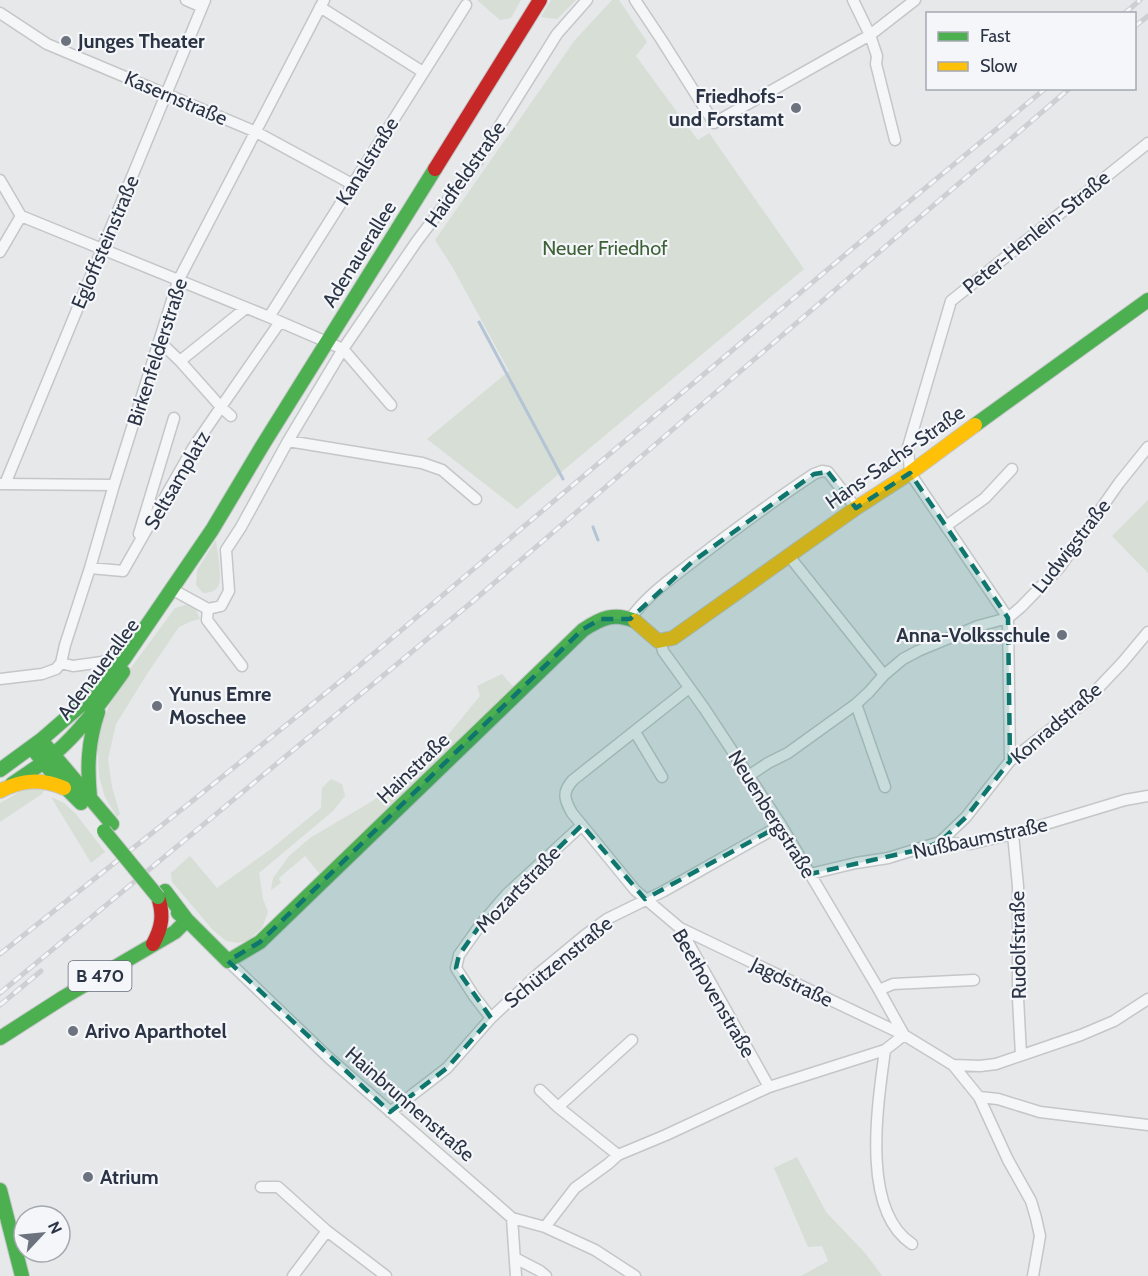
<svg xmlns="http://www.w3.org/2000/svg" width="1148" height="1276" font-family="Cabin,sans-serif">
<rect width="100%" height="100%" fill="#e6e8ea"/>
<path fill="#d6ded6" d="M477,0H521L511,18L500,20Z
M551,0H576L557,19L541,17Z
M612,0H619L647,42L636,56L685,123L698,140L709,133L804,269L517,509L427,439L509,371L453,268L435,240L575,40Z
M1148,500V573L1112,536Z
M216,540C217,551 222,574 219,584C217,591 210,593 203,593L196,585L197,570Z
M193,603L200,619L192,621L179,627L147,674L116,724L108,759L112,787L120,814L117,817L105,797L99,776L98,754L95,743L110,703L130,669L175,608Z
M502,674L516,690L320,874L305,856L279,878L281,883L271,890L273,878L289,856L310,838L374,800L443,741L480,696L477,686Z
M331,779L342,784L345,796L333,811L259,873L263,899L268,912L262,928L247,941L238,943L226,941L213,930L172,882L171,873L190,856L217,888L271,849L321,808L322,788Z
M47,785L42,794L0,822V803L28,787Z
M51,797L64,803L76,814L105,852L91,863Z
M797,1157L826,1212L866,1254L882,1276H801L828,1261L822,1246L808,1247L774,1168Z"/>
<g fill="none" stroke-linecap="round" stroke-linejoin="round">
<path stroke="#b4c4d5" stroke-width="3" d="M479,322L563,479
M593,527L598,540"/>
<defs>
<path id="street" d="M186,0L202,7
M635,0L661,39L714,123L870,35L915,0
M853,0L870,35L877,56L876,64L895,140
M320,7L423,72
M0,13L47,44L256,132L352,184
M0,180L21,216
M21,216L269,317L343,349L391,405
M0,252L21,216
M269,317L466,5
M159,341L180,361L221,407L280,322
M180,361L246,308
M288,441L422,463L442,470L476,499
M0,484L114,485
M5,484L205,0
M946,526L985,498L1012,469
M139,534L174,418
M789,556L884,675
M90,568L123,571L193,448L221,407L231,416
M177,592L208,609L221,606L229,591L226,550L241,527L288,441L343,349L417,241L477,162L557,34L587,0
M208,609L207,620L242,666
M630,619C647,595 672,578 695,560C734,530 773,501 814,474L822,471L828,472L856,508
M661,642L663,651L704,708L781,825L879,990L904,1035
M61,663L73,666L124,659
M0,679L42,674L56,669L61,663L65,645L90,568L114,485L178,281L324,0
M689,688L573,780C562,792 564,799 572,813L635,890L680,928L769,1087
M856,704L885,787
M635,732L662,777
M1010,761L1008,618L910,473L908,447L951,301L1148,143
M750,775L768,763L788,753L856,704L869,692L884,675L903,659L918,651L978,626L1008,618L1021,607L1060,567L1119,483L1148,447
M1013,834L1018,886V998L1021,1055
M940,842L966,817L1010,761L1084,703L1122,663L1148,632
M810,874L856,863L888,858L940,842L970,844L1013,834L1125,800L1148,796
M680,928L904,1035L953,1065L979,1097L1008,1160L1031,1201L1036,1218L1040,1236L1033,1276
M228,961L329,1058L512,1218L545,1227L595,1250L635,1276
M879,990L893,984L974,980
M491,1018L474,996L456,968L459,955L481,924L507,894L582,825
M885,1050C878,1103 860,1210 912,1244
M953,1065L980,1066L996,1064L1081,1035L1114,1021L1148,999
M540,1090L558,1107L618,1155
M979,1097L998,1099L1040,1112L1148,1125
M558,1107L632,1040
M390,1112L447,1068L491,1018L538,974L584,936L607,919L664,891L781,825
M261,1187H278L327,1231L293,1276
M512,1218L516,1276
M545,1227L575,1188L608,1164L618,1155L666,1135L769,1087L885,1050L904,1035
M327,1231L386,1276
M515,1258L540,1271L546,1276"/>
<path id="fast" d="M975,425L1148,300
M41,740L87,700L124,659L212,530L264,443L435,169
M32,748L58,780L81,803
M0,770L41,740L112,824
M12,784C26,774 41,765 54,754C81,731 102,701 123,672
M90,797C87,766 88,742 98,712
M178,913L187,920L228,961L260,942L583,630C601,618 614,612 635,621
M0,1038L64,997L175,932L187,920L165,891
M0,1190L22,1276"/>
<path id="slow" d="M635,621L658,641L673,638L856,508L910,473L975,425
M0,791C22,780 41,778 64,788"/>
<path id="jam" d="M435,169L540,0
M153,944C162,927 164,915 158,897"/>
</defs>
<use href="#street" stroke="#c4c6c8" stroke-width="13"/>
<use href="#fast" stroke="#c4c6c8" stroke-width="16"/>
<use href="#slow" stroke="#c4c6c8" stroke-width="16"/>
<use href="#jam" stroke="#c4c6c8" stroke-width="16"/>
<use href="#street" stroke="#f5f6f7" stroke-width="10"/>
<use href="#fast" stroke="#4caf50" stroke-width="14"/>
<use href="#slow" stroke="#ffc107" stroke-width="14"/>
<use href="#jam" stroke="#c62828" stroke-width="14"/>
<defs>
<path id="rail" d="M1124,14L1140,0
M1134,27L1148,16
M0,954L196,798L353,671L859,243L1046,88
M0,993L472,602L1070,88
M0,1005L41,971"/>
</defs>
<use href="#rail" stroke="#cecfd2" stroke-width="5"/>
<use href="#rail" stroke="#f4f6f9" stroke-width="3" stroke-dasharray="9" stroke-linecap="butt"/>
<defs>
<path id="fast-bridge" d="M104,831L158,897"/>
</defs>
<use href="#fast-bridge" stroke="#c2c5c8" stroke-width="16" stroke-linecap="butt"/>
<use href="#fast-bridge" stroke="#4caf50" stroke-width="14"/>
</g>
<path fill="#0f766e" fill-opacity="0.2" stroke="#0f766e" stroke-width="4.5" stroke-dasharray="12 8" stroke-linejoin="round" d="M828,472L856,508L910,473L1008,618L1010,761L966,817L940,842L922,849L810,874L781,825L645,899L582,825L481,924L459,955L456,968L491,1018L447,1068L390,1112L228,961L260,942L583,629L601,619H630L692,562L814,474Z"/>
<g fill="#6c737f" stroke="#f4f6f9" stroke-width="2">
<circle cx="66" cy="41" r="6"/>
<circle cx="796" cy="108" r="6"/>
<circle cx="1062" cy="635" r="6"/>
<circle cx="157" cy="706" r="6"/>
<circle cx="73" cy="1031" r="6"/>
<circle cx="88" cy="1177" r="6"/>
</g>
<g text-anchor="middle" stroke-width="4.5" stroke-linejoin="round" paint-order="stroke">
<rect fill="#f4f6f9" stroke="#676e7b" stroke-width="1.5" x="68.5" y="961" width="63" height="30" rx="4.5"/>
<g font-size="18" font-weight="bold" fill="#2b3445">
<text x="100" y="982">B 470</text>
</g>
<g font-size="20" font-weight="bold" fill="#2b3445" stroke="#f4f6f9" text-anchor="start">
<text x="78" y="48">Junges Theater</text>
<text x="784" y="103" text-anchor="end">Friedhofs-<tspan x="784" dy="23">und Forstamt</tspan></text>
<text x="1050" y="642" text-anchor="end">Anna-Volksschule</text>
<text x="169" y="701">Yunus Emre<tspan x="169" dy="23">Moschee</tspan></text>
<text x="85" y="1038">Arivo Aparthotel</text>
<text x="100" y="1184">Atrium</text>
</g>
<g font-size="20" fill="#2b3445" stroke="#f4f6f9">
<text transform="translate(176 98) rotate(23)" y="7">Kasernstraße</text>
<text transform="translate(367 161) rotate(-58)" y="7">Kanalstraße</text>
<text transform="translate(465 174) rotate(-55)" y="7">Haidfeldstraße</text>
<text transform="translate(1036 232) rotate(-39)" y="7">Peter-Henlein-Straße</text>
<text transform="translate(105 242) rotate(-67)" y="7">Egloffsteinstraße</text>
<text transform="translate(359 254) rotate(-58)" y="7">Adenauerallee</text>
<text transform="translate(157 352) rotate(-72)" y="7">Birkenfelderstraße</text>
<text transform="translate(895 457) rotate(-35)" y="7">Hans-Sachs-Straße</text>
<text transform="translate(177 480) rotate(-60)" y="7">Seltsamplatz</text>
<text transform="translate(1071 546) rotate(-52)" y="7">Ludwigstraße</text>
<text transform="translate(98 669) rotate(-53)" y="7">Adenauerallee</text>
<text transform="translate(1056 723) rotate(-41)" y="7">Konradstraße</text>
<text transform="translate(413 768) rotate(-44)" y="7">Hainstraße</text>
<text transform="translate(772 814) rotate(58)" y="7">Neuenbergstraße</text>
<text transform="translate(980 838) rotate(-12)" y="7">Nußbaumstraße</text>
<text transform="translate(518 889) rotate(-46)" y="7">Mozartstraße</text>
<text transform="translate(1018 945) rotate(-91)" y="7">Rudolfstraße</text>
<text transform="translate(558 962) rotate(-39)" y="7">Schützenstraße</text>
<text transform="translate(792 982) rotate(26)" y="7">Jagdstraße</text>
<text transform="translate(714 993) rotate(60)" y="7">Beethovenstraße</text>
<text transform="translate(410 1104) rotate(41)" y="7">Hainbrunnenstraße</text>
</g>
<g font-size="20" fill="#3f6138" stroke="#f4f6f9">
<text x="605" y="255">Neuer Friedhof</text>
</g>
</g>
<rect x="926" y="12" width="210" height="78" fill="#f4f6f9" stroke="#a4a8b1" stroke-width="1.5"/>
<rect x="938" y="32" width="30" height="9" fill="#4caf50" stroke="#a4a8b1" stroke-width="1.5"/>
<text x="980" y="42" font-size="18" fill="#2b3445">Fast</text>
<rect x="938" y="62" width="30" height="9" fill="#ffc107" stroke="#a4a8b1" stroke-width="1.5"/>
<text x="980" y="72" font-size="18" fill="#2b3445">Slow</text>
<g transform="translate(42 1234) rotate(64)"><circle r="28" fill="#f4f6f9" stroke="#a4a8b1" stroke-width="1.5"/>
<path d="M0-4.5L10 22L0 15L-10 22Z" fill="#6c737f"/>
<text y="-9" font-size="16" font-weight="bold" text-anchor="middle" fill="#2b3445">N</text>
</g>
</svg>
